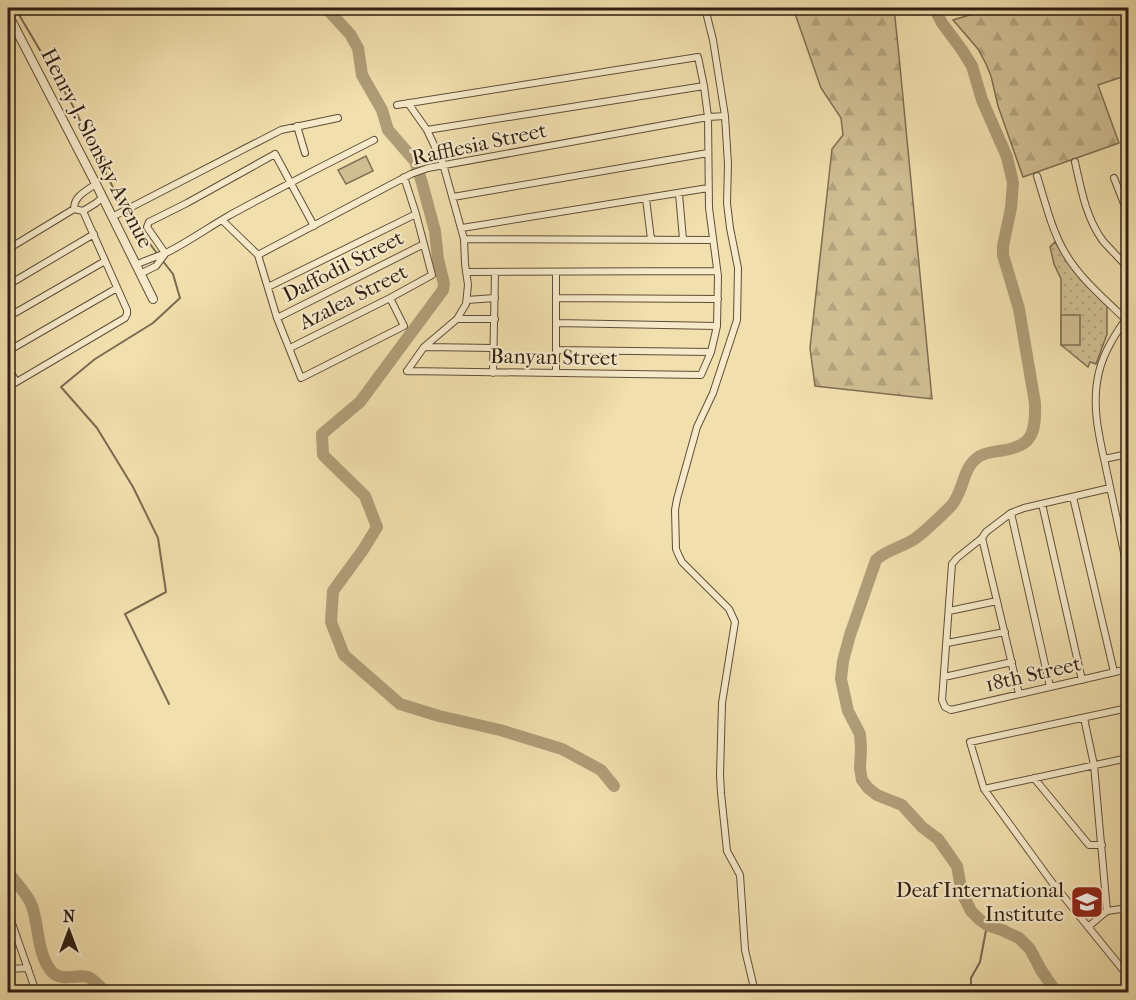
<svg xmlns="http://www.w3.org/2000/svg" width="1136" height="1000" font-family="'IM FELL French Canon',serif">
<defs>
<pattern id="grass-dots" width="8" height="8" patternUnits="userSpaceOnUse" patternTransform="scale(1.5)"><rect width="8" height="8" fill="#d0be93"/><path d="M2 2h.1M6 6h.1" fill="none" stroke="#b3a37e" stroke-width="1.8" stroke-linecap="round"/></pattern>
<pattern id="forest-firs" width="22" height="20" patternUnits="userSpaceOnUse" patternTransform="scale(1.5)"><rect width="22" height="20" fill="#d0be93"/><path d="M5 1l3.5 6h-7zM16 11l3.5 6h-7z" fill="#b3a37e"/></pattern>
</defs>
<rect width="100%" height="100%" fill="#f1dfad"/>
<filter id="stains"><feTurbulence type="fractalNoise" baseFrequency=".00333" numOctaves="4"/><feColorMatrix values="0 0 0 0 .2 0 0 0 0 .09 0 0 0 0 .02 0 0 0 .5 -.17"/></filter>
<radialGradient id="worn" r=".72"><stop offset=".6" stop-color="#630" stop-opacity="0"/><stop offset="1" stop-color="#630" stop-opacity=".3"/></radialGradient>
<path fill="url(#grass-dots)" stroke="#7f6e52" stroke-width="1.5" d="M1055,242L1080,279L1107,306V334L1096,364L1090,362L1088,367L1061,345V279L1054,264L1050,247Z"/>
<path fill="url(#forest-firs)" stroke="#7f6e52" stroke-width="1.5" d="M793,8H894L898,46L932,399L815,386L810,348L832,149L843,135L841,118L821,88Z
M993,8H1128V75L1098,85L1119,143L1023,177L998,106L991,76L986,64L978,49L953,20Z"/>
<path fill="#d0be93" stroke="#7f6e52" stroke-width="1.5" d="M366,156L373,171L346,184L338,170Z
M1061,315H1080V345H1061Z"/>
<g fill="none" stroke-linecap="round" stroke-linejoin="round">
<path stroke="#7b6a4f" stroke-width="2" d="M15,8L73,106L123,208L159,256
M162,260L173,274L180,298L153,323L95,359L61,387L97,428L133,487L158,538L166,592L125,614L169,704
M971,992V978L980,962L987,925"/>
<path stroke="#af9d78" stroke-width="12" d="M326,8L350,34L358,48L362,75L382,110L388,130L415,161L422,183L435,231L438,259L444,284L443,290L360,402L322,434L323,455L365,496L377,527L363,550L333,591L331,622L344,655L400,704L439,716L500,730L562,749L601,770L614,786
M934,8L942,23L962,50L972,66L982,100L1007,157L1013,183L1011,208L1003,246V255L1019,309L1035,403C1036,434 1032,447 999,451C992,452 983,453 977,458C962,469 964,492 951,506C940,517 928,529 916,538C904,547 887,549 876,560L850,635L843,661L841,679L848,711L860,734L861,748L860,768L862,780L868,788L877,795L902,805L922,827L938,839L957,866L962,893L971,911L979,919L987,925L1002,930L1019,938L1030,949L1041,970L1056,992
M8,872C15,882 28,894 32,906C39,926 37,955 52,972C62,982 76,974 88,977C95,980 100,986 105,992"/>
<defs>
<path id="minor" d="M705,8L713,40L725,116L728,164L727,203L730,228L738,268L737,320L713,393L697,427L677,499L675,510L676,549L679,556L682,562L729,609L735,622L722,703L720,775L721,793L727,851L740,875L745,950L755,992
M397,105L698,57L704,86L708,117L709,208L718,276L717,326L711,352L701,375L407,371
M297,126L305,153
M427,130L704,86
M1075,162C1081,189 1086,218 1103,241C1111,250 1120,259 1128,268
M1037,176C1045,201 1051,228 1064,251C1079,278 1104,298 1126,320
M1114,178L1128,214
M679,194L683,239
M453,197L708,153
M646,199L651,239
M74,209C74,196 86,191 96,184
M112,217L281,130L338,118
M222,220L258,255L277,318L301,378L404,326L390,298
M462,228L708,188
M464,239L713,240
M8,249L74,209L83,211L96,203L103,197
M165,253L147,227L149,222L187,203L275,154L314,226
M258,255L411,174L428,168L708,117L725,116
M1121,260L1128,249
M136,265C146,260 156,257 166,253C188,242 209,227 230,215C278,189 326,164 374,140
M466,272L717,271
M140,274L156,266L165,254
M8,285L94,234
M268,287L416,214
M556,298L718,299
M467,300L495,298
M1128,316C1116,333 1104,351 1099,372C1091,405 1099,436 1106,468C1113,502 1121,537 1128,571
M8,317L105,261
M277,318L424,244
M457,319H495
M556,323L717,326
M425,347L494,348
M290,348L390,298L432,275L416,214L404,177
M556,350L711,352
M8,351L117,288
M8,367L16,382
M407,371L424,347L457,319L466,304L468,285L465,264L464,239L443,164L427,130L408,103
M493,373L495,272
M556,373V272
M8,387L125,318L127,314V310L83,211
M1104,459L1128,454
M1110,488L1024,508L1011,513L986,532L982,538L957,558L952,564L942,700L945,707L951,710L1128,669
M1073,497L1114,672
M1042,504L1082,680
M1011,513L1050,687
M982,538L1019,694
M949,611L997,601
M947,643L1005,632
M944,677L1012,662
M1128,708L970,742L984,789L1051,881L1128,976
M1084,718L1094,765L1107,911
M1034,778L1089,845H1102
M984,789L1128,758
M8,912L35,989
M1088,927L1107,911L1128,908
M8,969L28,968
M29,992L35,989L40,990L42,992"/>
<path id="tertiary" d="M8,14L96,184L153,299"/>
</defs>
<use href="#minor" stroke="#5f4e39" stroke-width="8"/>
<use href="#tertiary" stroke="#5f4e39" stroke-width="10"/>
<use href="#minor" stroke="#f6eaca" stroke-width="6"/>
<use href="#tertiary" stroke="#f6eaca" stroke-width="8"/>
</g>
<defs>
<symbol id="school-square" viewBox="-11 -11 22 22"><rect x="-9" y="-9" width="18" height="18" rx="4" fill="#8f2418" stroke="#f6eaca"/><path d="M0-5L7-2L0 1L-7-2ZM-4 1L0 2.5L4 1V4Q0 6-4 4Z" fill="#fff"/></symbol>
</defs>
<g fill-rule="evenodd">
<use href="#school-square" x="1068" y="883" width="38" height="38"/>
</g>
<g text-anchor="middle" stroke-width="4.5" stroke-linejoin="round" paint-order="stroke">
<g font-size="21" fill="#2e1d12" stroke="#f6eaca">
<text transform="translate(479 144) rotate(-12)" y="7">Rafflesia Street</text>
<text transform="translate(97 148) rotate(63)" y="7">Henry J. Slonsky Avenue</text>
<text transform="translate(343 266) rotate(-27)" y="7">Daffodil Street</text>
<text transform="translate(353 297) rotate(-27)" y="7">Azalea Street</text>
<text transform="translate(554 357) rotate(1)" y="7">Banyan Street</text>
<text transform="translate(1033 674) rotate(-13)" y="7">18th Street</text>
</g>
<g font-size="21" fill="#2e1d12" stroke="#f6eaca" text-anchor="end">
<text x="1064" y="897">Deaf International<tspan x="1064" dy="24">Institute</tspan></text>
</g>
</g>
<rect width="1136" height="1000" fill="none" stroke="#f1dfad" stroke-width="30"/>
<rect x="9" y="9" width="1118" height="982" fill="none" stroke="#2e1d12" stroke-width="3"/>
<rect x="15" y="15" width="1106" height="970" fill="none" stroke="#2e1d12" stroke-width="1.5"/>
<g transform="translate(69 931)" stroke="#f6eaca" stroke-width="4.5" paint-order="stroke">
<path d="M0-4.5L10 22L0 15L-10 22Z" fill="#2e1d12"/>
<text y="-9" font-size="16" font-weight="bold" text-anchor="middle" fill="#2e1d12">N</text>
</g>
<rect width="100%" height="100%" filter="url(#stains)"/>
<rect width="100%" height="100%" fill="url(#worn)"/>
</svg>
